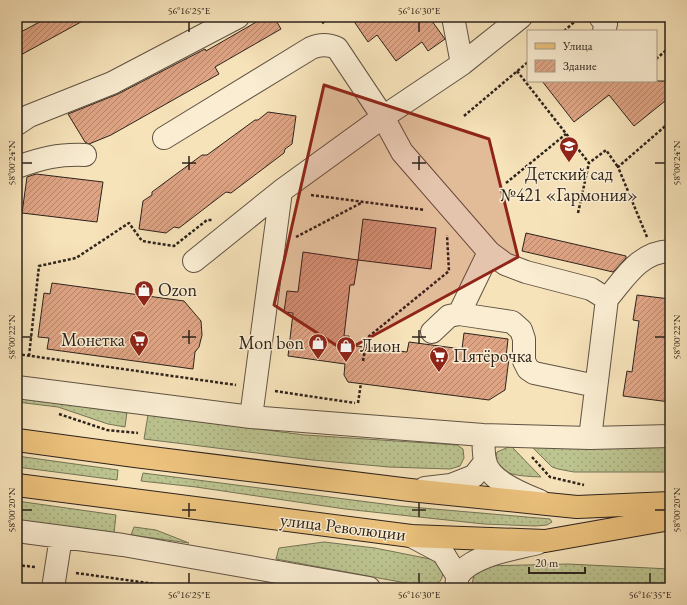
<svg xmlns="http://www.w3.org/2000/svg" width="687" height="605" font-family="'EB Garamond',serif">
<defs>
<pattern id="grass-dots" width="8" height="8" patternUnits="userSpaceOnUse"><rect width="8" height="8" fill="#bcc490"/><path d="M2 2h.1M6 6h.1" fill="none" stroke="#a2a87c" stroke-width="1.8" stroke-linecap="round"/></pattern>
<pattern id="building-hatch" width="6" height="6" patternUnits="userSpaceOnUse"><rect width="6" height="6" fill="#dfa484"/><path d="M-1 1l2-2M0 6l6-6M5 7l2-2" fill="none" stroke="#b5856b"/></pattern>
</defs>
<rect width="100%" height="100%" fill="#f7e3ba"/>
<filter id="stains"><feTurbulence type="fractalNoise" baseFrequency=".005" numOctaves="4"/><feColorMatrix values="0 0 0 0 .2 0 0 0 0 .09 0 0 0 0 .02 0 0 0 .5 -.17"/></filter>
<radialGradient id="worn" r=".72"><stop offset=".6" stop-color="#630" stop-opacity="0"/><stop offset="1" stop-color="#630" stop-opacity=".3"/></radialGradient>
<path fill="url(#grass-dots)" stroke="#747456" d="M17,397L127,412L125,427L108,424L58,407L17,402Z
M148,415L305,435L457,445L463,449L464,458L460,466L450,469L389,467L313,460L144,439Z
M511,446L541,477C526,476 489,477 497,452Z
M532,446L670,447V472H574L558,469L552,467L535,450Z
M17,456L118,470L117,480L17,467Z
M143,473L399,506L550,519L552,522L547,525L535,526L484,524L345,509L196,487L141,481Z
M17,501L116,515L114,533L17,520Z
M134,527L156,530L189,543L131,535Z
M324,542L375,548L430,559L437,562L443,572C442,585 434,587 422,586L276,559L279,548Z
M568,564L670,569V588H476L472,584L474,575L483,566Z"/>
<path fill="url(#building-hatch)" stroke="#2d231c" d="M49,17H90L17,57V34Z
M265,17H274L281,29L215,67L219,74L111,135L89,144L85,142L68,114L118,94L205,49L206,51Z
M351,17H429L445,39L428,51L422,42L396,61L377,35L368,42Z
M542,81H670V97L634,126L609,95L574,122Z
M268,112L296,116L292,144L285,149L284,153L231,193L226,192L179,228L174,227L166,233L139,229L143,201L152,195V192L202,155H207L255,120H258Z
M36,174L103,182L97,222L22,213L27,177Z
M363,219L436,228L431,269L358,260Z
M526,233L626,256V258L613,272L522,251Z
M303,252L358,260L354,285H350L344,336H349L348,345L407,352L409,342L462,349L464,333L508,339L506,357L509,358L505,390L489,400L348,382L344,375L345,364L288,356L293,313L284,312L287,291L298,292Z
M52,283L184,301L201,321L202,335L199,347L195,352L193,369L47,349L49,338L38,337L44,293L50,294Z
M637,295L670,299V402L623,396L627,371L632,372L639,321L633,320Z"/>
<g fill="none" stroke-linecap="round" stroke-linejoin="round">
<defs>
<path id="minor" d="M453,17L462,64
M600,17L606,24L604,31
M17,124L29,116L112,83L238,17
M164,138L311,48C320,44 328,44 337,48L383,117L402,152L489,252L505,264L526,272L591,289L607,299L590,438
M17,167C42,158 58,154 85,155
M194,261L281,191L383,117L462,64L521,17
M607,299C625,278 639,252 670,251
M459,314L489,252
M432,332L449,316L459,314L512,322L521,330L524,339V361L528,369L534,373L596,386
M17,387L251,417L483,435L590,438L670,436
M251,417L281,191
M483,435C484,443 483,452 485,460C488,481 523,494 540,501
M425,488L451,485L474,476L485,462
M17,531L123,545L369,588
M411,536L443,553L458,577
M53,588L61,537
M456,588C457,584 456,579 458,576C471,555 515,549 538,543"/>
<path id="major" d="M17,440L135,456L410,490L547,504L577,507L670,503
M17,485L411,536L545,541L670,519"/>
</defs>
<use href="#minor" stroke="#605344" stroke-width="24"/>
<use href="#major" stroke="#2d231c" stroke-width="24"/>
<path stroke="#2d231c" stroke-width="2.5" stroke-dasharray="3 2" stroke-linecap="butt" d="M319,17L325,25
M564,31L580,17
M656,59L670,47
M517,71L589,163L606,150L618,167
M464,116L528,62
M506,183L566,134
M311,195L425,210
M578,213L589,163
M296,237L363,202
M647,237L618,167L670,122
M17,354L236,385
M29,356L39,266L76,258L129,223L142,241L174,246L207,220H213
M363,361L367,338L449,271L447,235
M275,391L355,403
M358,403L361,383
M59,414L107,430L138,433
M532,457L550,477L584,485
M17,565L35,567
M76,573L184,588"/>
<use href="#minor" stroke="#faedd2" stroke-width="22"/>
<use href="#major" stroke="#ecc27d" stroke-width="22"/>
</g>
<path fill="#8f2418" fill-opacity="0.2" stroke="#8f2418" stroke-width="3" stroke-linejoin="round" d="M324,85L489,139L518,257L345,351L274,305Z"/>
<path fill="none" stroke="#2d231c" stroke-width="1.5" d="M189,22V32M419,22V32M189,156V170M419,156V170M22,163H32M182,163H196M412,163H426M655,163H665M189,330V344M419,330V344M22,337H32M182,337H196M412,337H426M655,337H665M189,503V517M419,503V517M22,510H32M182,510H196M412,510H426M655,510H665M189,573V583M419,573V583M650,573V583"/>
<defs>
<symbol id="school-pin" viewBox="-11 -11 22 30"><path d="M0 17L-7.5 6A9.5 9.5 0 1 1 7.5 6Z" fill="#8f2418" stroke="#faedd2"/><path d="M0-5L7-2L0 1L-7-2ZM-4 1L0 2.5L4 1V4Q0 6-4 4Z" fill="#fff"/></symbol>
<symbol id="shop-pin" viewBox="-11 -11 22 30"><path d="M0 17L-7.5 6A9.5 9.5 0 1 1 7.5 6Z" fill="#8f2418" stroke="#faedd2"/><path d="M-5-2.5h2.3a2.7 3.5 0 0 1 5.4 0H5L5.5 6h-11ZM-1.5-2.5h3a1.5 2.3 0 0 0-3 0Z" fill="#fff"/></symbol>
<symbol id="supermarket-pin" viewBox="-11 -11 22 30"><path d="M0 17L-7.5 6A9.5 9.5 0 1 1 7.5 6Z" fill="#8f2418" stroke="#faedd2"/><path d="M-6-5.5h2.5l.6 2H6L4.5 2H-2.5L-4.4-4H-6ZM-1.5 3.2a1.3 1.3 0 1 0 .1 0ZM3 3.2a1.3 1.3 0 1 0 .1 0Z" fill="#fff"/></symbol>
</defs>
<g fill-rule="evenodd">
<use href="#school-pin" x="558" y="135" width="22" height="30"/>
<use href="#shop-pin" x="133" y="279" width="22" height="30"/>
<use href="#supermarket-pin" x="128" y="329" width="22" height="30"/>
<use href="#shop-pin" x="307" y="332" width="22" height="30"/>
<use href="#shop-pin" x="335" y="335" width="22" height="30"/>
<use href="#supermarket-pin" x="428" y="345" width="22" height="30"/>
</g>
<g text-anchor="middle" stroke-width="3" stroke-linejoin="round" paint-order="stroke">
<g font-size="18" fill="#2d231c" stroke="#faedd2" text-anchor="start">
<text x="569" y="180" text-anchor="middle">Детский сад<tspan x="569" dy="21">№421 «Гармония»</tspan></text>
<text x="158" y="296">Ozon</text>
<text x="125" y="346" text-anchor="end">Монетка</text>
<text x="304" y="349" text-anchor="end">Mon bon</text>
<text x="360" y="352">Лион</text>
<text x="453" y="362">Пятёрочка</text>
</g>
<g font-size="18" fill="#2d231c" stroke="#faedd2">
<text transform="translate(343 527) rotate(7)" y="6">улица Революции</text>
</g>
</g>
<rect width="687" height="605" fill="none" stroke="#f7e3ba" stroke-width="44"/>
<rect x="527" y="30" width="130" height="52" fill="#faedd2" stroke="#a89c89"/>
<rect x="535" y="43" width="20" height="6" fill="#ecc27d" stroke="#a89c89"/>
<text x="563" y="50" font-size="12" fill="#2d231c">Улица</text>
<rect x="535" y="60" width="20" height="12" fill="url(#building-hatch)" stroke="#a89c89"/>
<text x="563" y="70" font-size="12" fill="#2d231c">Здание</text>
<path d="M529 567v6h56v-6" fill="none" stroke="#2d231c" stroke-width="2"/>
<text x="535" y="567" font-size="12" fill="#2d231c" stroke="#faedd2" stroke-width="3" paint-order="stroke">20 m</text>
<rect x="22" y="22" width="643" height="561" fill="none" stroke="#2d231c" stroke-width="1.5"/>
<g font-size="10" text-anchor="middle" fill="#2d231c">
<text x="189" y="14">56°16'25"E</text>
<text x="419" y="14">56°16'30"E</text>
<text transform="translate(11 163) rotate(-90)" y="4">58°00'24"N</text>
<text transform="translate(676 163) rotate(-90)" y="4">58°00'24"N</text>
<text transform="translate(11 337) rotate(-90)" y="4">58°00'22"N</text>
<text transform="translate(676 337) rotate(-90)" y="4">58°00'22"N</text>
<text transform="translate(11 510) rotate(-90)" y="4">58°00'20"N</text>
<text transform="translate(676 510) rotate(-90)" y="4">58°00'20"N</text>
<text x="189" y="598">56°16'25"E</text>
<text x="419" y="598">56°16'30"E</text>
<text x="650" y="598">56°16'35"E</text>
</g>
<rect width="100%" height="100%" filter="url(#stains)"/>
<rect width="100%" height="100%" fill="url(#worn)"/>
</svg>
